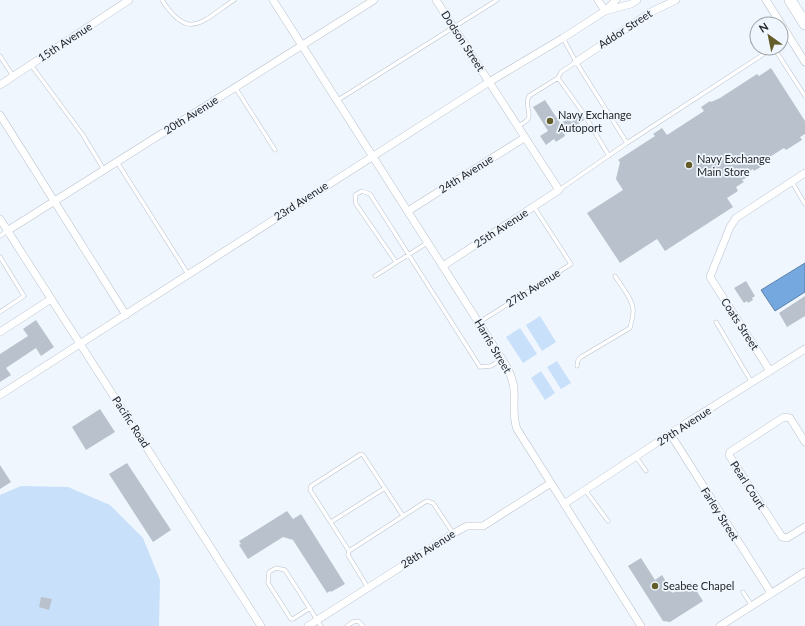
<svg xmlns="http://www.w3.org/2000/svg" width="805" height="626" font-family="Lato,sans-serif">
<rect width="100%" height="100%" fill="#eff6fe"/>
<path fill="#c8e0fa" d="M540,316L556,342L542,351L526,325Z
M520,328L537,354L523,363L506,337Z
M557,361L571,383L561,389L547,367Z
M541,371L555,393L545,400L531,378Z
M21,486L68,487L110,505L143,538L160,580L159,626H0V495Z"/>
<path fill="#74a8df" stroke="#5c81a9" d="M805,263V292L775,311L761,290Z"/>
<path fill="#b9c2cc" d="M771,68L805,121V134L800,137L802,140L786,150L784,148L768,158L771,161L754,171L753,169L743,175L746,178L742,180L744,182L736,187L738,191L727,198L733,207L665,251L657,239L620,263L587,213L623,190L616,179L620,162L618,160L655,136L653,134L662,128L667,135L704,111L701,107L710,101L711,102L720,98L757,74L759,76Z
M545,100L560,123L569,119L571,122L581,115L584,120L564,133L565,136L556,142L554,139L546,145L540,136L548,131L533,107Z
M746,281L755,296L752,298L753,300L748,303L747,301L744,303L734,288Z
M805,296V316L787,327L779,313Z
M36,320L54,347L41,356L36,348L6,368L11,375L0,382V354L28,336L23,329Z
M100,409L115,432L86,450L72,427Z
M127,463L171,530L153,542L109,474Z
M0,465L11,482L0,489Z
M287,511L293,519L301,514L345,584L331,592L330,591L327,593L293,540L283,537L248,559L239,545L241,544L239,541Z
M641,558L655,580L662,575L673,593L691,582L703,601L670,622L663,621L628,566Z
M41,597L52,599L49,610L39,607Z"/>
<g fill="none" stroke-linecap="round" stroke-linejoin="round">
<defs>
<path id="service" d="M162,0C189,42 202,21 234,0
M563,38L576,62L627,143
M781,43L790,37
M774,48L805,96
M0,56L13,76
M576,62L561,72L558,78L584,114L609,156
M31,65L83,135L104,170
M235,87L275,150
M338,100L497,0
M517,127C520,125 526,122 528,119C532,114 524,106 529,96L558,78
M117,162L188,274
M792,182L805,204
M559,190L627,143L773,48
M0,236L7,231
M0,257L24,296L0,312
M396,262L356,204L355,195L362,191L370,194L480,367L491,366L502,359
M375,276L427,243
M716,322L752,383
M478,323L571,264L534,207
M577,366L578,360L581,357L630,328C631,322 634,316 633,309C632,298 621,286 615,276
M636,457L646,471
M585,490L608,521
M331,522L385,488
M349,551L310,490L311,486L361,454L363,455L403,516
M368,588L348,555L349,551L425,502L427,501L433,503L453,533
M743,592L752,606
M310,608L293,619H291L268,583L269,572L276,568L285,570L321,626
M347,626L353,622L358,621L363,626"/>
<path id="minor" d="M273,0L505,364C510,373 514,381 514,391C515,404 512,416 517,429L641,626
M436,0L559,190L443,266
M598,0L605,11
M766,0L805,62
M605,11L631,4L637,0
M576,62L651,12L676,0
M0,85L129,0
M0,115L126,315
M408,211L524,138
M0,219L261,626
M7,231L374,0
M0,332L51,299
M770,371L710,277L730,227L736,218L805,173
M0,395L489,82L563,38L605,11L616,0
M671,435L771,593
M805,442L790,418L784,417L730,452L729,455L782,537L787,538L805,527
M564,504L685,424L805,349
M308,626L454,533L467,526H483L551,483
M720,626L805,572"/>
<path id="secondary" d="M790,0L805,24"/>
</defs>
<use href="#service" stroke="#b9c1cb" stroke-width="4.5"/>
<use href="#minor" stroke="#b9c1cb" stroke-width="8"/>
<use href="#secondary" stroke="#b9c1cb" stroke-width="12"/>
<use href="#service" stroke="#fff" stroke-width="3.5"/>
<use href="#minor" stroke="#fff" stroke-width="7"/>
<use href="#secondary" stroke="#fff" stroke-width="11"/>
</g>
<g fill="#645c29" stroke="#eff6fe" stroke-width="1.5">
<circle cx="550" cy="121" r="4"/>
<circle cx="689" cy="165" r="4"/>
<circle cx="655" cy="586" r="4"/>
</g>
<g text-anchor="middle" stroke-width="3.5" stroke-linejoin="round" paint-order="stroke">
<g font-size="11" fill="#23262a" stroke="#eff6fe">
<text transform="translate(625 29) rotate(-33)" y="4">Addor Street</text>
<text transform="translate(463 41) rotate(57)" y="4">Dodson Street</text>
<text transform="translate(65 42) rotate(-33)" y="4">15th Avenue</text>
<text transform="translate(191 115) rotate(-32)" y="4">20th Avenue</text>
<text transform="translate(466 174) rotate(-32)" y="4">24th Avenue</text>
<text transform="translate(301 201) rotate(-33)" y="4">23rd Avenue</text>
<text transform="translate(501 228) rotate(-33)" y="4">25th Avenue</text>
<text transform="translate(533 288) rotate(-32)" y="4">27th Avenue</text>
<text transform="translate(740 324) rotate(57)" y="4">Coats Street</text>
<text transform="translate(493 346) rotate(59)" y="4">Harris Street</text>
<text transform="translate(131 422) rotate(57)" y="4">Pacific Road</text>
<text transform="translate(684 426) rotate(-33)" y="4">29th Avenue</text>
<text transform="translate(748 485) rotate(57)" y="4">Pearl Court</text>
<text transform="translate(720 514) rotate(58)" y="4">Farley Street</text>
<text transform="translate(428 549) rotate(-32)" y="4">28th Avenue</text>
</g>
<g font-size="11" fill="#23262a" stroke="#eff6fe" text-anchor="start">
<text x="558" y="119">Navy Exchange<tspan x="558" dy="13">Autoport</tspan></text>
<text x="697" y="163">Navy Exchange<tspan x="697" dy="13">Main Store</tspan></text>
<text x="663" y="590">Seabee Chapel</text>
</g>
</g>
<g transform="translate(769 36) rotate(327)"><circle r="19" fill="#eff6fe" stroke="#9da3a9"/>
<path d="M0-3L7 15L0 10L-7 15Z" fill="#645c29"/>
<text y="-6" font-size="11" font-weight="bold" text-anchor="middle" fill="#23262a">N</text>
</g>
</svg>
